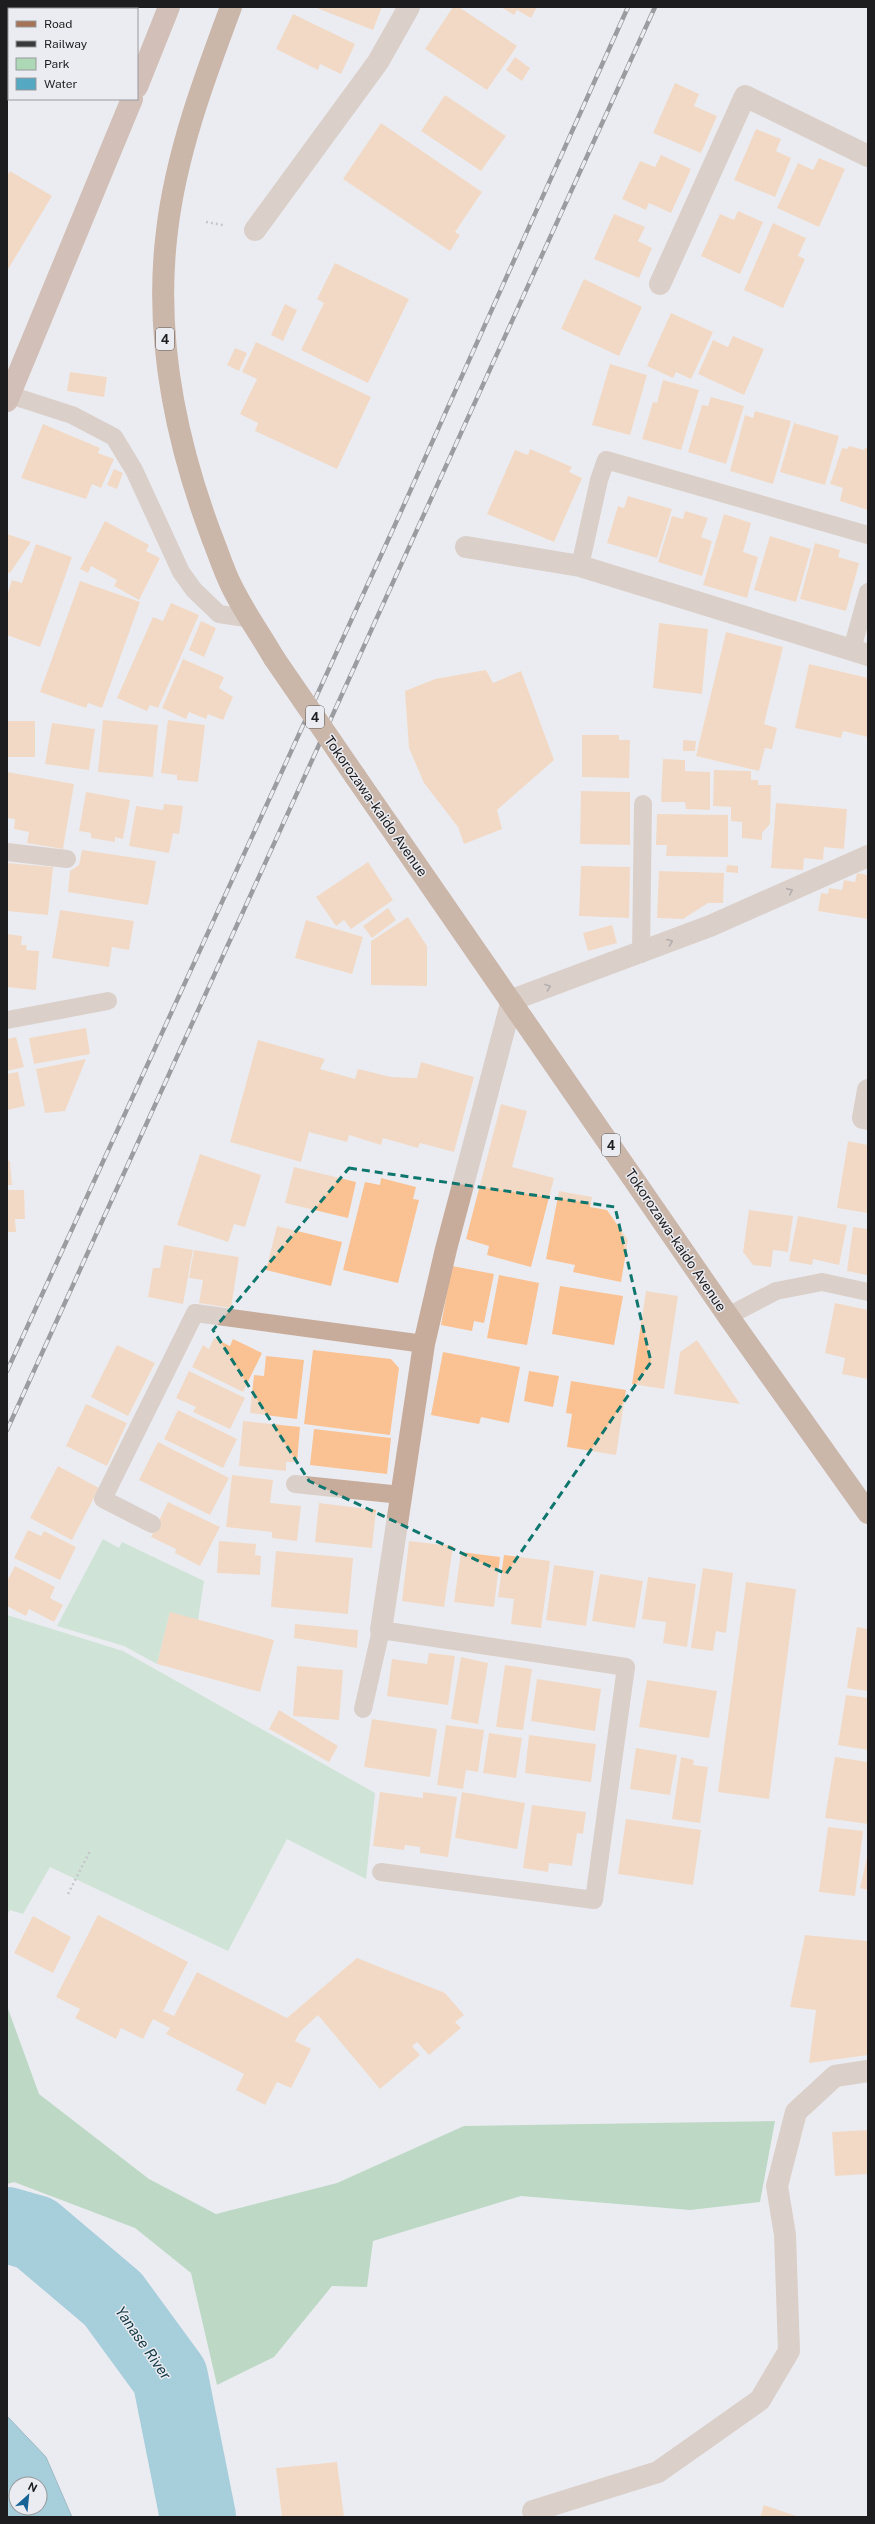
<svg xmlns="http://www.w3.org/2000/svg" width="875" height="2524" font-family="'Public Sans',sans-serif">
<rect width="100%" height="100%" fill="#ebecf1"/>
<path fill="#add8b5" d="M103,1539L119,1548L122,1542L204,1581L198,1620L170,1613L157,1664L124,1646L57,1626Z
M7,1615L123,1651L375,1793L366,1879L287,1839L228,1951L50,1867L23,1914L10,1910L7,1915Z"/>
<path fill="#86c092" d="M7,2006L39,2094L149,2179L216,2214L337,2183L464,2126L775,2121L760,2202L690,2210L521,2196L373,2241L367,2287L332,2286L274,2357L217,2385L191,2273L135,2228L14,2182L7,2184Z"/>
<path fill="#54a8c2" stroke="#447e91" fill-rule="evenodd" d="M7,2416L46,2457L72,2517H7ZM16,2484H40V2508H16Z"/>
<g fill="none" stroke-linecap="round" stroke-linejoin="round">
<path stroke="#54a8c2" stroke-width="76" d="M7,2225L35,2233L113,2299L170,2377L198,2517"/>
</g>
<path fill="#fac292" d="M7,7H51V9H9V16H7Z
M314,7H382L373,30Z
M453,7H459L517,46L487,90L425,49Z
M501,7H537L531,18L517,10L514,15Z
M293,14L355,44L341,74L320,64L318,70L276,49Z
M515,57L530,68L522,81L506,70Z
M675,83L699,94L694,106L717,116L701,153L653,133Z
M445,95L506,136L481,171L421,131Z
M381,123L482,192L455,232L460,235L450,251L343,179Z
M756,129L781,139L776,151L791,158L775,197L734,180Z
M661,155L691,169L671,213L649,203L646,210L622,199L640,161L655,167Z
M819,158L845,169L819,227L777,208L798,163L813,170Z
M10,171L52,196L7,271V176Z
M738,211L763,222L740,274L701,256L720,214L734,220Z
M614,214L645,227L638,241L652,248L639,278L594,259Z
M773,223L806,238L798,256L805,259L783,308L744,290Z
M335,263L409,299L368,383L301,350L324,303L317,299Z
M584,279L642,307L619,356L561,329Z
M285,304L297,310L283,341L271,335Z
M671,313L713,332L691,379L676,372L673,378L647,366Z
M733,336L764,349L744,395L698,374L713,340L728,347Z
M256,342L371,397L337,469L255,431L258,423L240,414L257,379L242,372Z
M235,348L247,353L239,371L227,365Z
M610,364L647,375L630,435L592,425Z
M70,372L107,377L104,397L67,391Z
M663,380L699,390L681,450L642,439L653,402L657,403Z
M711,397L744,406L726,464L688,452L702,405L708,406Z
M755,411L791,421L773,484L730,471L745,415L753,418Z
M794,423L839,436L825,485L780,472Z
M43,424L100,448L98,453L114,459L101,488L92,484L86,499L21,478Z
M849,446L864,450L865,448H868V510L840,501L843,488L830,484L842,448L847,449Z
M530,449L572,467L569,472L582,478L554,542L487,514L515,450L528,455Z
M114,469L123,473L117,489L107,485Z
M628,496L672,509L657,558L607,543L618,506L624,508Z
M685,511L708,518L701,537L712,541L702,576L658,562L672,516L683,519Z
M724,514L751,523L743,552L758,557L747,598L703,585Z
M105,521L149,545L146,551L160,558L139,600L114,586L117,580L91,566L88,573L80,569Z
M7,534L31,542L10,573L7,572Z
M770,536L811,549L796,602L754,590Z
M815,543L840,550L838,557L859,563L846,611L800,599Z
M36,544L72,557L40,647L7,635V595L12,580L22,583Z
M80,581L140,602L102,708L88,703L86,708L40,692Z
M171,603L199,615L158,708L150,705L147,711L117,698L153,617L163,621Z
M201,621L216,628L204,657L189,650Z
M659,623L708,629L702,694L653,688Z
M726,632L783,647L764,724L777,728L772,749L765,748L759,771L696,756Z
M183,659L224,677L219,688L233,697L223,720L208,714L206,719L189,712L186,719L162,708Z
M809,664L868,678V737L843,731L841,738L795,728Z
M486,670L493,683L521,671L554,760L497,810L502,829L464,844L458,827L424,783L409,748L405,691L435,679Z
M103,720L158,725L153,777L98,772Z
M168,720L205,725L198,782L177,780V775L161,773Z
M7,721H35V757H7Z
M52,723L95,729L89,770L45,764Z
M582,735H619V740H630L629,778L582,777Z
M683,740L696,741L695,751H683Z
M663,759L685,760V771L710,772V810L686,809L685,802H661Z
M714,770L751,771V780H758V785H771L770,824L762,833V840L742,838V822L731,821V807L713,806Z
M7,772L74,784L63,849L27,843L29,832L14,829L15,819L7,818Z
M581,791L630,792V845L580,844Z
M86,792L130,800L123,839L115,837V842L91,838V833L79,831Z
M776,803L847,809L844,849L824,847L823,860L804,858L803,870L771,868Z
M164,804L183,806L179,834L173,833L169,853L129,846L136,806L163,810Z
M657,814L728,815V857L666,856L667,845H656Z
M82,850L156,861L148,905L68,892L70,871L79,865Z
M368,862L393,900L351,929L344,920L336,926L316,897Z
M7,863L53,867L48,915L7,911Z
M727,865L738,866V873L726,872Z
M581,866L630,867L629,918L579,916Z
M659,871L724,873L723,903H708L683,919L657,918Z
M857,873L868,875V919L818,911L821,893L828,894L829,888L842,890L844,880L855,882Z
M388,908L396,920L372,938L363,926Z
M60,910L134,921L129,950L112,947L109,967L52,958Z
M408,917L427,946V986L371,985V941Z
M306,920L363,937L352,974L295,958Z
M612,925L617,943L588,951L583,933Z
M7,934L22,936L21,945H27L26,950L39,951L36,990L7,987Z
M86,1028L90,1054L34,1064L29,1038Z
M16,1037L24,1067L7,1071V1039Z
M258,1040L325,1059L320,1069L355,1079L358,1069L391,1077L417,1078L421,1062L474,1077L454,1152L420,1143L418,1148L383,1138L381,1145L349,1135L347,1142L309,1132L301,1162L230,1142Z
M86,1059L65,1111L45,1113L36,1069Z
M18,1072L25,1106L7,1110V1074Z
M501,1104L527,1111L512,1167L554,1178L531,1267L487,1255L489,1246L466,1239Z
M848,1141L868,1145V1213L837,1208Z
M200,1154L261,1175L245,1227L234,1224L228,1242L177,1225Z
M7,1160L10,1161L12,1185H7Z
M294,1167L356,1182L348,1218L285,1203Z
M381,1178L416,1187L413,1199L419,1200L398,1283L343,1270L365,1182L380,1185Z
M7,1190H24L25,1219H15L16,1232H7Z
M559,1191L592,1197L590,1207L607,1210L628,1240L621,1282L573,1272L575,1265L546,1259Z
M749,1210L793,1216L788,1252L773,1250L771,1267L753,1265L743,1252Z
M798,1216L847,1225L839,1265L813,1259L812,1265L789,1261Z
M277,1226L342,1242L331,1286L266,1270Z
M853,1227L868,1229L867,1275L847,1271Z
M164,1245L193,1250L183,1304L148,1297L153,1268H160Z
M194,1250L239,1257L231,1308L199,1303L203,1280L189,1278Z
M452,1266L494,1274L484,1323L474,1321L472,1331L441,1325Z
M499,1275L539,1283L527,1345L487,1338Z
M560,1286L623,1296L614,1345L552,1334Z
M646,1291L678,1296L664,1389L632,1384Z
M835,1303L868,1310V1379L842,1374L845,1358L825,1353Z
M214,1338L230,1346L233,1339L262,1353L243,1392L192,1367L203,1345L209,1349Z
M697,1340L740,1404L674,1394L680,1352Z
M117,1345L155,1363L128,1416L91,1397Z
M313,1350L391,1359L399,1368L390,1435L304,1424Z
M443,1352L520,1367L509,1423L481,1417L479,1424L431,1415Z
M266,1356L304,1360L297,1419L250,1413L254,1375L264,1376Z
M189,1371L245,1398L230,1429L193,1412L196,1407L176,1398Z
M529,1371L559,1376L553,1407L524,1401Z
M571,1381L626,1390L616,1455L567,1447L572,1414L566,1413Z
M86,1404L127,1423L107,1466L66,1446Z
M178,1410L237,1439L223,1468L164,1439Z
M243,1421L300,1427L297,1462H286V1471L239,1466Z
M314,1429L391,1438L387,1474L310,1465Z
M158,1442L229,1478L210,1515L139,1480Z
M58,1466L99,1488L72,1540L30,1518Z
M232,1475L273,1480L270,1503L301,1506L297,1541L272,1538V1532L226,1527Z
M168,1502L220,1527L200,1566L175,1553L176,1549L151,1537Z
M319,1503L376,1510L372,1548L315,1542Z
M28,1530L41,1536L44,1531L76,1547L60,1580L14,1558Z
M219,1541L256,1544L255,1555L261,1556L260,1575L217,1573Z
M409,1541L453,1546L444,1607L402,1601Z
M276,1551L353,1558L348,1614L271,1607Z
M461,1552L500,1557L494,1607L454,1602Z
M504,1555L550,1561L541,1628L511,1624L514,1599L498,1597Z
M554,1565L594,1571L586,1626L546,1620Z
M15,1566L55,1587L50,1598L63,1605L54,1622L29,1609L26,1616L7,1606V1581Z
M703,1568L733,1573L726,1633L716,1631L713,1651L691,1648Z
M600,1574L643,1581L635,1628L592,1621Z
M648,1577L696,1584L687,1647L663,1643L666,1622L642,1619Z
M746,1582L796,1589L769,1799L718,1792Z
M170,1612L274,1640L260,1692L157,1664Z
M295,1624L358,1630L357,1648L294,1638Z
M857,1627L868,1629V1691L847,1688Z
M429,1653L455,1656L448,1705L387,1696L392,1659L427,1664Z
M461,1657L488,1663L478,1724L451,1719Z
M505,1665L532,1669L523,1730L496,1727Z
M297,1666L343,1670L339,1720L293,1716Z
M537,1679L601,1689L595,1731L531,1721Z
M647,1680L717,1691L709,1738L639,1727Z
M846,1695L868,1698V1750L838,1745Z
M279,1710L338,1746L329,1762L269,1729Z
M372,1719L437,1729L430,1777L364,1767Z
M446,1725L484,1730L478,1772L466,1770L463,1789L437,1785Z
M489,1733L522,1738L516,1778L483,1773Z
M529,1735L596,1744L591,1782L525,1773Z
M636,1748L677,1755L670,1795L630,1789Z
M681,1757L694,1760L693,1765L708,1767L700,1823L672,1819Z
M835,1757L868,1762V1824L825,1818Z
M380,1792L423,1798V1792L457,1797L448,1857L420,1853V1847L405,1845L404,1850L373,1846Z
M462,1792L525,1803L517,1849L455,1838Z
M532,1805L586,1812L583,1834L577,1833L572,1866L549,1863L548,1872L523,1868Z
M626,1819L701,1830L693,1885L618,1874Z
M828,1827L863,1831L855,1896L819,1892Z
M867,1857H868V1890L860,1888Z
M98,1915L188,1962L163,2011L174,2016L197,1972L287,2018L357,1958L445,1993L464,2015L455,2022L461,2028L429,2055L417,2042L412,2046L420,2055L380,2089L318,2015L300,2032L295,2041L311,2049L291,2088L277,2082L265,2105L236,2090L244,2074L166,2034L170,2028L153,2019L143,2039L121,2028L116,2039L75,2018L80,2009L56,1997Z
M33,1916L71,1937L53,1973L14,1953Z
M805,1935L868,1941V2055L809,2063L816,2010L790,2007Z
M868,2130V2174L835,2176L832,2132Z
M337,2462L344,2517H282L276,2468Z
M764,2505L799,2517H760Z"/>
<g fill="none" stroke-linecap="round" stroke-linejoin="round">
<path stroke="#98999c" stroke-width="2.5" stroke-dasharray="2 3" stroke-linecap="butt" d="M206,222L223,225
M68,1894L90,1851"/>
<path stroke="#c7ab9b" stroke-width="18" d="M10,395L72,415L114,437L134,470L181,572L194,590L219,614L252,619
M580,566L599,480L606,460L868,535
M852,649L868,592
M7,852L67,859
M641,954L643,804
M7,1020L108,1001
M728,1316L776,1291L822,1282L868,1292
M295,1484L401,1495
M152,1524L103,1499L195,1313L424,1344
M363,1709L381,1630L626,1667L594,1900L381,1872"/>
<path stroke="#c7ab9b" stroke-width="22" d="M255,230L378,62L409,7
M660,284L745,96L868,156
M466,547L580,566L868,655
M868,1090L863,1118L868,1119
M381,1630L424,1344L446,1249L512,1000L710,926L868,856
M533,2511L658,2472L760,2400L789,2351L785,2235L777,2186L796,2112L835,2076L868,2071"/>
<path stroke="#b48a73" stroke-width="22" d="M137,87L169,7
M7,401L132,99"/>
<path stroke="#a57355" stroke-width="22" d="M231,7C204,79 176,154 167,231C154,335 176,443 213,540C219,555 224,571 231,585C243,610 260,634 274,658
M355,776L728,1316L868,1513"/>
<defs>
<path id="rail" d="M7,1371L394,527L628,7
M7,1430L655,7"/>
</defs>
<use href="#rail" stroke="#393a3c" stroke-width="4.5"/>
<use href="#rail" stroke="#ebecf1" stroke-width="3" stroke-dasharray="9" stroke-linecap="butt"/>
<path stroke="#a57355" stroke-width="22" d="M274,658L355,776"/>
</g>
<defs><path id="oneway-chevron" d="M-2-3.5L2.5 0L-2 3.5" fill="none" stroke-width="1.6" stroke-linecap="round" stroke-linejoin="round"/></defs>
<g stroke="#72645d">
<use href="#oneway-chevron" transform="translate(790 891) rotate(-24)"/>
<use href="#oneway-chevron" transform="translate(670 942) rotate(-22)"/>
<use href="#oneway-chevron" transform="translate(548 987) rotate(-20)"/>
</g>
<path d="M0 0H875V2524H0ZM349,1168L615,1207L651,1362L506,1574L309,1481L213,1330Z" fill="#ebecf1" fill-opacity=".55" fill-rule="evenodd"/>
<path fill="none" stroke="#0f766e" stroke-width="3" stroke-dasharray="8 5" stroke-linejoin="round" d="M349,1168L615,1207L651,1362L506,1574L309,1481L213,1330Z"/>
<g text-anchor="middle" stroke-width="3" stroke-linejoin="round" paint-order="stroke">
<g fill="#ebecf1" stroke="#5b5b5e" stroke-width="1">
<rect x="156" y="328" width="18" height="22" rx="3"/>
<rect x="306" y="706" width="18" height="22" rx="3"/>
<rect x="602" y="1134" width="18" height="22" rx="3"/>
</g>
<g font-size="13" font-weight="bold" fill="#1d1d1f">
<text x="165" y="344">4</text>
<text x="315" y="722">4</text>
<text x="611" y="1150">4</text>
</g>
<g font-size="14" fill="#1d1d1f" stroke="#ebecf1">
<text transform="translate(376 806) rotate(55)" y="5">Tokorozawa-kaido Avenue</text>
<text transform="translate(676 1240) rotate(56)" y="5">Tokorozawa-kaido Avenue</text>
</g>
<g font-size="15" font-style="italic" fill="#123945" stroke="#ebecf1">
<text transform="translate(143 2343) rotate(55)" y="5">Yanase River</text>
</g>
</g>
<rect width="875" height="2524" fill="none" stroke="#1d1d1f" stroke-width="16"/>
<rect x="8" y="8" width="130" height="92" fill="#ebecf1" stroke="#99999d"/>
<rect x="16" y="21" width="20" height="6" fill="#a57355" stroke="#99999d"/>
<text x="44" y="28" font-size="12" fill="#1d1d1f">Road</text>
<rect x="16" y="41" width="20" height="6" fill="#393a3c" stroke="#99999d"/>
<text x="44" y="48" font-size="12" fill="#1d1d1f">Railway</text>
<rect x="16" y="58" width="20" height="12" fill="#add8b5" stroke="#99999d"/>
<text x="44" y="68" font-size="12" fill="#1d1d1f">Park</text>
<rect x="16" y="78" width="20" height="12" fill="#54a8c2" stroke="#99999d"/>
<text x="44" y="88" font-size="12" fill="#1d1d1f">Water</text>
<g transform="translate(28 2496) rotate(27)"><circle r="19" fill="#ebecf1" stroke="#99999d"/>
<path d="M0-3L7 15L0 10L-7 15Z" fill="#176396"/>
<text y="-6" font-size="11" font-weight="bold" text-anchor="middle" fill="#1d1d1f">N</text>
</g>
</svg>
